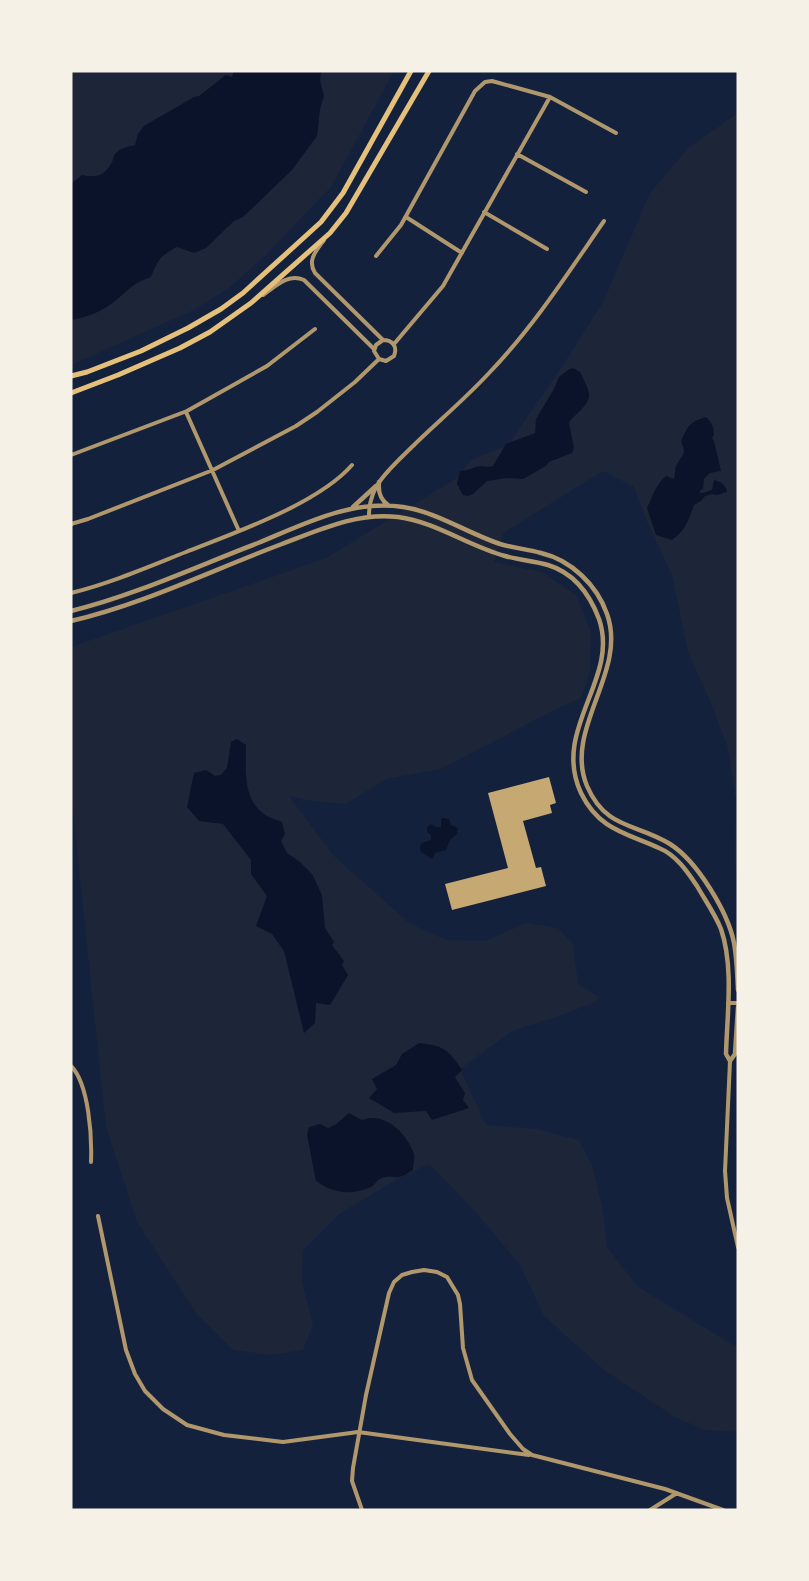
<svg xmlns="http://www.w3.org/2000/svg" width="809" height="1581" font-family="Barlow,sans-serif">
<rect width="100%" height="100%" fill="#14213d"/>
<path fill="#1d2539" d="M71,71H394L331,187L266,255L230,287L194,310L71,365Z
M738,113V883L735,860L736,799L727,745L710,701L688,652L672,575L646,519L634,487L603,471L503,533L494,562L542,572L576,595L591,632L590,671L581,698L556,709L441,769L386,779L346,804L312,801L289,796L333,855L409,923L446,940L485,941L526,923L558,928L573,944L578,984L600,998L590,1004L562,1015L512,1031L460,1069L486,1125L536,1129L579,1140L592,1165L603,1211L607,1247L638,1287L738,1348V1432L705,1430L675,1417L604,1370L544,1316L520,1265L473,1209L429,1164L396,1180L339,1214L303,1250L302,1282L313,1324L303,1350L270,1355L233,1350L196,1313L137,1222L106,1127L71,792V647L326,558L457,478L471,460L508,445L561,368L603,302L650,193L688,148Z"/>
<path fill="#0b132b" d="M234,71H321L320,80L324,96L320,109L317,136L292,170L243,217L234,221L206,248L194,253L177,247C161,255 157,261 151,277C128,284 124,297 105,308C95,314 82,318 71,320L72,183L82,175C96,178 105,176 112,162C114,158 113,155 117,152C123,147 128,147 135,145L138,134L144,126L194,97L199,96L226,75L232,77Z
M573,368L580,372C583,378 588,387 589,394C590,406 574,414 569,423L574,448L572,453L549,462L546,466L523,479L507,478L487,481L473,494L468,496L463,495L457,484L460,471C466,471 470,469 476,467C482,465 487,468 493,466L506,444L535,433L536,419L554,389L559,377L568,370Z
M706,417C712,423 714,427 714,435L712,438L714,441L721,471L710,473L704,479L703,489L700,490V493H703L712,490L714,480C722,482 726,485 727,492L717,495L712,494L705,496L701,501L694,505C688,520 687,529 672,540L656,535L647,508C653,496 655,485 666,476L674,479C675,475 675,469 676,466C681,455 688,455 681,442C687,427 689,422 706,417Z
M237,739L246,745C246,770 242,801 267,816C272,819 278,820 282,822L285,834L281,841L287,853L300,862L312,874L322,895L325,928L334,942L332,945L344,961L342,965L348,975L330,1005L316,1003L315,1023L304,1033L284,951L272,934L256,926L267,896L251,874V860L223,824L199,821L187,807L194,773L206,770L215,776L221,775L227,768L231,742Z
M444,818L449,819L451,825L458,828L457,834L450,840L446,850L435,853L432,859L421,852L420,847L422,843L431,840V835L427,832V827L431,824L436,827H441V819Z
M419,1043C444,1046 448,1049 462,1070L455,1077L465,1093L463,1100L469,1108L432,1120L426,1111L394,1113L369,1098L377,1089L372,1079L396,1065L402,1054Z
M349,1113L362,1120C384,1111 407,1133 414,1154C415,1158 413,1165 413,1170C409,1172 403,1177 399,1177C391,1178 389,1175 380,1179C376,1181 375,1185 371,1187C352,1196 332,1193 316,1181L307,1135L309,1127L320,1124L328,1128L335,1125Z"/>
<path fill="#c6a872" d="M549,777L556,803L550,805L552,813L523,821L536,868L541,867L546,886L452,910L445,884L508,868L488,793Z"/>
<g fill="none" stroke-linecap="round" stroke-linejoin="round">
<path stroke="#b1986c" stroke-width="4" d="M517,154L586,192
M484,212L547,249
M406,217L462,253
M324,240C316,251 307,260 315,273L383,340C392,340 398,346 394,356L386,361L379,359L374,351L376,345L383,340
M376,256L401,225L475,91L485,82L492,81L550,97L616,133
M263,295C276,286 288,273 304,280L374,349
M394,344L443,286L550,97
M186,412L239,531
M71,455L187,411L267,366L315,329
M369,516C369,503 372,492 380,481C390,467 404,455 416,443C441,419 467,397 490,372C534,326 568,273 604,221
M71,524L88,519L213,470L296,426L317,412L355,382L379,359
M71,593C111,583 148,567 186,552C234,533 318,504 352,465
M728,1003H738
M730,1061L725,1171L727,1198L738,1247
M71,1066C89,1084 92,1137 91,1162
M98,1216L126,1350L135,1374L145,1391L163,1409L187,1425L224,1435L283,1442L358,1432L529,1455
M362,1510L352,1481L353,1468L366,1395L389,1293L394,1282L402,1275L412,1272L424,1270L437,1272L447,1277L458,1295L460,1304L463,1348L472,1380L510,1434L523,1449L532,1455L665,1489L723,1510
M650,1510L677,1493"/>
<path stroke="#b1986c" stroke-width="4.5" d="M379,482C378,492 380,499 388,505
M353,507L376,486
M71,611C133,596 198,566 258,543C304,524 352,499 403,507C437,512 467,533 500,544C513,548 527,549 541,553C571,560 597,585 607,614C628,672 563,729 587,786C606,830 637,823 670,844C697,861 728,912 734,943C737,959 737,974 738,990
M71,621C144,604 212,570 282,544C319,530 357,512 398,517C436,522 468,546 505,556C519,560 534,561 548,565C574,573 590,595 599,619C620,679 551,729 581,793C599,830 626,833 659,848C676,855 687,871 697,886C705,900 715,914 721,929C734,967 727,1015 726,1054L730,1061L735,1054L738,1007"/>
<path stroke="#e5c07b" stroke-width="5" d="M71,376L87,372L141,351L188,328L221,309L243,293L321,222L343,193L411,71
M71,393L118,375L180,348L210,332L251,303L330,233L346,213L429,71"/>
</g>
<rect width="809" height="1581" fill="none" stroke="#f6f1e7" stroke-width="145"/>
</svg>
